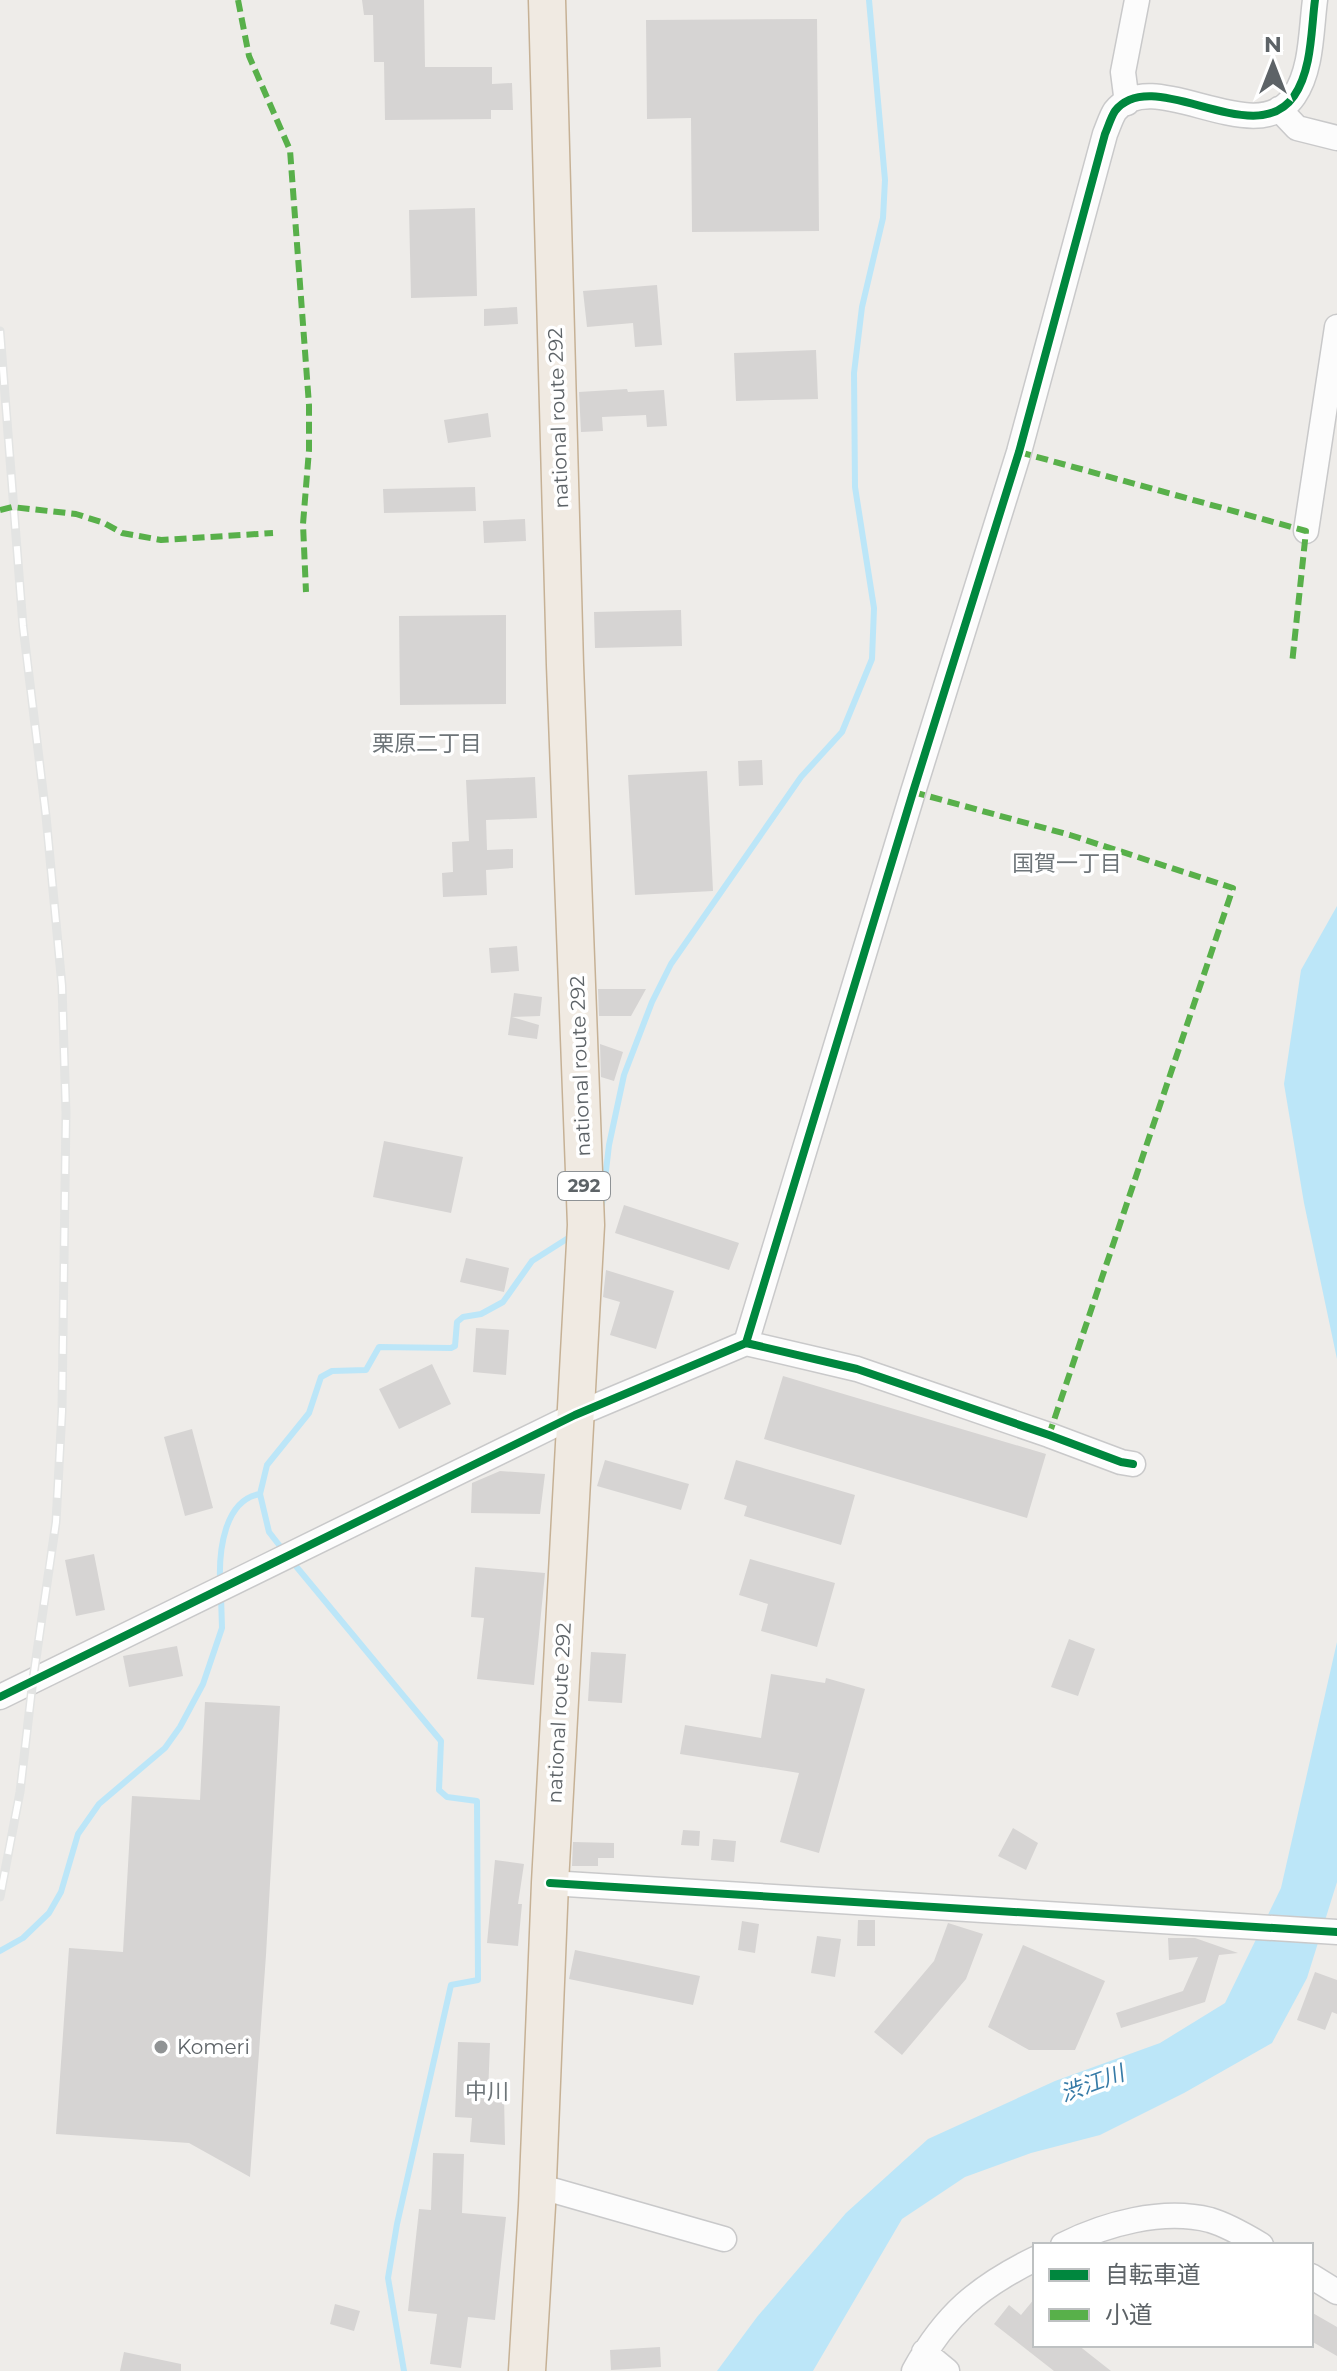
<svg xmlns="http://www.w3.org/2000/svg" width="1337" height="2371" font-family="Montserrat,'Noto Sans JP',sans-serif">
<rect width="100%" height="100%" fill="#eeece9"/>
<path fill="#bce6f8" d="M1337,906V1359L1304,1203L1284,1084L1301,970Z
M1337,1642V1882L1307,1978L1272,2043L1184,2093L1100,2135L1031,2153L965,2177L902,2219L813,2371H717L757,2317L846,2213L928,2139L1055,2081L1160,2043L1225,2003L1281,1888Z"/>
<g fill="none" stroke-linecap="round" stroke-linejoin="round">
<path stroke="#bce6f8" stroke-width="6" d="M602,1205L609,1145L624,1075L652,1002L671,964L801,777L842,732L872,659L874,608L855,487L854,373L862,307L883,218L885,180L869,0
M283,1550L269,1532L260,1494L267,1465L309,1413L321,1377L332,1371L366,1370L379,1347L451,1348L455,1346L457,1322L463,1317L481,1314L503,1302L532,1261L573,1235
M290,1559L441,1741L439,1790L447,1797L477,1801L478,1980L451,1985L397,2224L388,2278L404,2371
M220,1581C219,1551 224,1500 260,1494
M0,1951L23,1938L49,1913L61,1892L78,1834L99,1804L165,1748L180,1727L203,1684L222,1628L221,1596"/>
</g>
<path fill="#d6d4d3" d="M362,0H424L425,67H492V84L512,83L513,110H491V119L385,120L384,62H374L373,15H364Z
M817,19L819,231L692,232L691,118L647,119L646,20Z
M475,208L477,296L411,298L409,210Z
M657,285L662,345L635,347L633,323L587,327L583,291Z
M517,307L518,324L484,326V309Z
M816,350L818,399L736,401L734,353Z
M627,389L628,392L664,390L667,426L647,427L646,415L602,417L603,431L581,432L579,392Z
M488,413L491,437L448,443L444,420Z
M475,487L476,511L384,513L383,489Z
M525,519L526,541L484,543L483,521Z
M681,610L682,646L595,648L594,612Z
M506,615V704L400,705L399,616Z
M762,760L763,785L739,786L738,761Z
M707,771L713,891L635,895L628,775Z
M535,777L537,818L486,820L487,850L513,849V868L486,870L487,895L443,897L442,873L453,872L452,842L469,841L466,780Z
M517,946L519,971L491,973L489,948Z
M598,989H646L631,1016H599Z
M514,993L542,997L540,1016L512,1017L539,1025L537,1039L508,1035Z
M600,1044L623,1052L614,1081L601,1077Z
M384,1141L463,1157L451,1213L373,1197Z
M624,1205L739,1243L729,1270L615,1233Z
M466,1258L509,1268L504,1292L460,1282Z
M606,1270L674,1291L656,1349L610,1335L620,1302L603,1297Z
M476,1328L509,1330L506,1375L473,1372Z
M432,1364L451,1404L399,1429L379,1389Z
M783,1376L1046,1454L1027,1518L764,1439Z
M192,1429L213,1508L185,1516L164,1437Z
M605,1460L689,1484L681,1510L597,1486Z
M736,1460L855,1495L841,1545L744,1516L747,1506L724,1499Z
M500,1471L545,1474L540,1514L471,1513L472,1483Z
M94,1554L105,1610L76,1616L65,1560Z
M750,1559L835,1583L817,1647L761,1631L768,1604L739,1595Z
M475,1567L545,1573L534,1685L477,1679L484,1618L471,1617Z
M1069,1639L1095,1649L1078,1696L1051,1687Z
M177,1646L183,1676L129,1687L123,1656Z
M591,1652L626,1654L622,1703L588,1701Z
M771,1674L825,1683L826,1678L865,1689L819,1853L780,1842L799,1773L680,1754L685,1725L761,1738Z
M205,1702L280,1706L266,1955L250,2177L189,2143L56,2134L69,1948L123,1952L132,1796L200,1800Z
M1013,1828L1038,1843L1026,1870L998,1856Z
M683,1830L700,1831L699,1846L681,1845Z
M713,1839L736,1841L734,1862L711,1860Z
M573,1842L614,1843V1858H598V1866H572Z
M495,1860L524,1864L518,1904H522L518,1946L487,1943Z
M858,1920H875V1946H857Z
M742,1921L759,1924L755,1953L738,1950Z
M948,1923L983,1934L966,1979L902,2055L874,2032L934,1961Z
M817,1936L841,1939L835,1977L811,1973Z
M1168,1938H1195L1238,1953L1219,1955L1205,2002L1121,2028L1116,2013L1183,1991L1198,1957L1169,1960Z
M1023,1945L1105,1981L1075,2050H1029L988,2027Z
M575,1950L700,1976L693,2005L569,1979Z
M1315,1972L1337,1980V2014L1332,2012L1325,2030L1297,2020Z
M458,2042L490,2043L488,2095L504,2096L505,2145L470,2142L472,2118L455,2117Z
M433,2153L464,2154L462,2213L506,2217L495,2320L468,2317L461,2368L430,2364L437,2314L408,2311L419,2209L431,2210Z
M1035,2298V2345H1078L1111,2371H1054L994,2324L1009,2305L1021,2315Z
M335,2304L360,2311L354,2331L330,2324Z
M1311,2312L1337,2327V2356L1311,2341Z
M660,2347L661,2367L611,2370L610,2350Z
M124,2352L181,2364V2371H120Z"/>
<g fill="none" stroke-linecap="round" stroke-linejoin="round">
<defs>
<path id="minor" d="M1127,103L1123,72L1137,0
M1279,109L1297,128L1337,138
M1306,531L1337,327
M746,1343L913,792L1019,452L1105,134C1108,127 1111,117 1115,111C1153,63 1255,153 1294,96C1312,70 1311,30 1315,0
M0,1697L575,1415L746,1343L857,1369L1049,1435L1121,1462L1133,1464
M550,1883L1337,1932
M538,2186L724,2239
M1063,2245C1105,2224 1162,2208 1210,2220C1227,2225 1246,2236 1261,2245
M1311,2276L1337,2292
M924,2352L947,2371
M914,2371C945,2315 978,2287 1035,2259"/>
<path id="highway" d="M527,2371L537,2206L550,1883L586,1225L565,665L547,0"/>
</defs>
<use href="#minor" stroke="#c9c9ca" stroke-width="27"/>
<use href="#highway" stroke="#c6b195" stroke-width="39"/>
<use href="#minor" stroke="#fcfcfc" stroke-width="24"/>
<use href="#highway" stroke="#f0eae2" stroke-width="36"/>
<defs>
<path id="rail" d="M0,331L23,626L46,816L62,986L66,1113L62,1411L56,1522L33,1679L20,1792L0,1897"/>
</defs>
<use href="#rail" stroke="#e3e4e3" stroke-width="9"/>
<use href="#rail" stroke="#fff" stroke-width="6" stroke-dasharray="18" stroke-linecap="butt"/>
<path stroke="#58b04a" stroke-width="6" stroke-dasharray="12 6" stroke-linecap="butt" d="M238,0L249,56L290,150L309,405V450L303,524L306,592
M1019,452L1306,531L1292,664
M0,510L12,507L76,514L104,523L122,533L161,540L273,533
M913,792L1070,835L1233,888L1049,1435"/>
<defs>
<path id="cycleway" d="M746,1343L913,792L1019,452L1105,134C1108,127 1111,117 1115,111C1153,63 1255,153 1294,96C1312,70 1311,30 1315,0
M0,1697L575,1415L746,1343L857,1369L1049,1435L1121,1462L1133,1464
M550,1883L1337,1932"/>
</defs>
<use href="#cycleway" stroke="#fff" stroke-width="13"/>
<use href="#cycleway" stroke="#00873e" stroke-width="8"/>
</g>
<circle fill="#909394" stroke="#fff" stroke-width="3" cx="161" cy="2047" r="8"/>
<g text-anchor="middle" stroke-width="7" stroke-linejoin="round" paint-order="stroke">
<rect fill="#fff" stroke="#8e9295" stroke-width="2" x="558" y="1172" width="52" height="28" rx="6"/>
<g font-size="18" font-weight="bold" fill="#5d6367">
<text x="584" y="1192">292</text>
</g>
<g font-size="20" fill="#5d6367" stroke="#fff">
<text transform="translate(558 418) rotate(-92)" y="7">national route 292</text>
<text transform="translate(580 1066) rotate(-92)" y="7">national route 292</text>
<text transform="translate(559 1713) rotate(-87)" y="7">national route 292</text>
</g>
<g font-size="20" fill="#5d6367" stroke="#fff" text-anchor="start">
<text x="177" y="2054">Komeri</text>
</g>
<g font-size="22" fill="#6e7579" stroke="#fff">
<text x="427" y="751">栗原二丁目</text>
<text x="1067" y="871">国賀一丁目</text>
<text x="487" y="2099">中川</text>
</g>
<g font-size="22" font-style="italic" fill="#377ba7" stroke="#fff">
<text transform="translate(1092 2083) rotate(-20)" y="8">渋江川</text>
</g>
</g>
<rect x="1033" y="2243" width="280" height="104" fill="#ffffff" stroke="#bec1c2" stroke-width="2"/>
<rect x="1049" y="2269" width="40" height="12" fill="#00873e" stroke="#bec1c2" stroke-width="2"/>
<text x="1105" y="2283" font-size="24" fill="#5d6367">自転車道</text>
<rect x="1049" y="2309" width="40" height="12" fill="#58b04a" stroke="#bec1c2" stroke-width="2"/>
<text x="1105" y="2323" font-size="24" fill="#5d6367">小道</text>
<g transform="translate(1273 64)" stroke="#ffffff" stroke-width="6" paint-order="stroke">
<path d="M0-6L14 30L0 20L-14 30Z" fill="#5d6367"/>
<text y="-12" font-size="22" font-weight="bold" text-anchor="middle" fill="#5d6367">N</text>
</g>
</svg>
